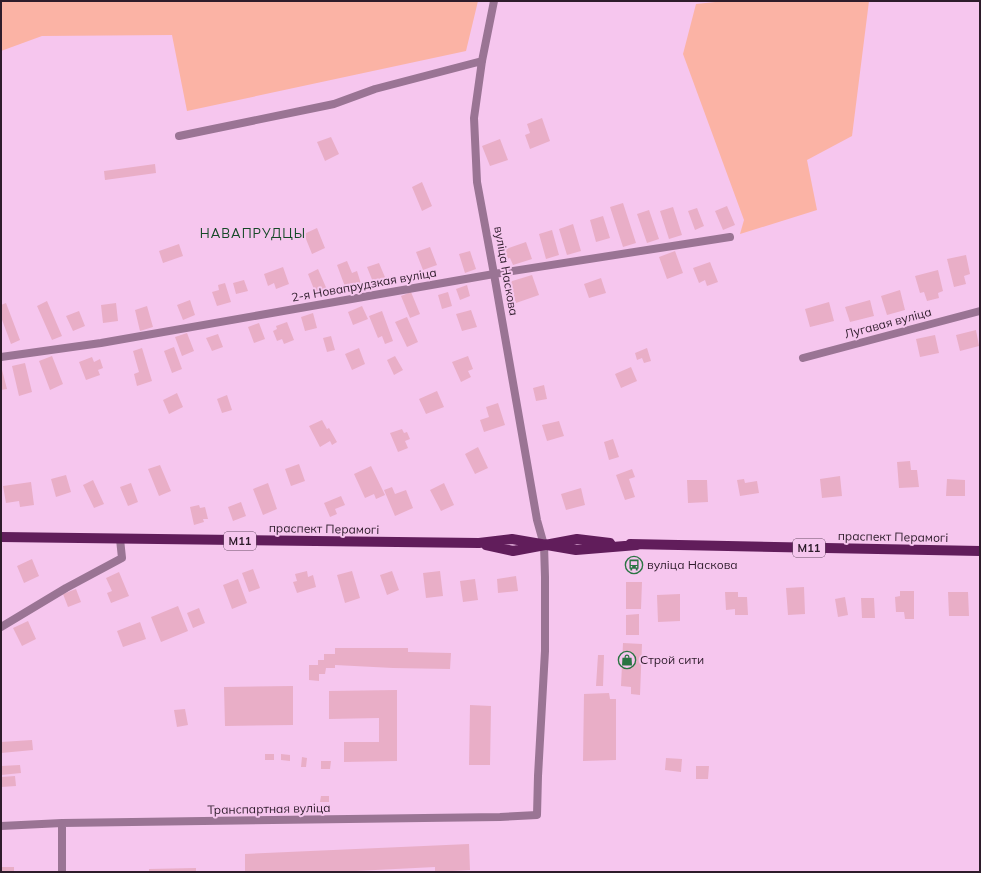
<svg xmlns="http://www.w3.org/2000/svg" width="981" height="873" font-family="Mulish,sans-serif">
<rect width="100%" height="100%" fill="#f6c6ee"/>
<path fill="#fbb3a5" d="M1,1H478L466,51L187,111L172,35L42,36L1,51Z
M725,1H869L852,136L807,160L817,210L740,234L744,220L683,54L696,4Z"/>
<path fill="#e9aec7" d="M542,118L550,141L530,149L525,135L530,133L527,124Z
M331,137L339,154L325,161L317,142Z
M500,139L508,160L490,166L482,146Z
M155,164L156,173L105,180L104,171Z
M422,182L432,206L422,211L412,187Z
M623,203L636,243L623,247L610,207Z
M727,206L735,225L723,230L715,211Z
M673,207L682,235L669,239L660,211Z
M697,208L704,226L695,230L688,211Z
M649,210L659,239L647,243L637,214Z
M603,216L610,238L596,242L590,220Z
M573,224L581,251L567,255L559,229Z
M317,228L325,248L312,254L304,234Z
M552,230L559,255L546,259L539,234Z
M526,242L532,259L513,265L510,258L503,260L500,251Z
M179,244L183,256L163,263L159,251Z
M430,247L437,265L423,270L416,252Z
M470,251L476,269L465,273L459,254Z
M675,251L683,273L667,279L659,257Z
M966,255L970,274L964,276L966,284L954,287L947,259Z
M347,261L352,273L357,271L362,287L347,292L337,265Z
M710,262L718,282L707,286L705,280L699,283L693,268Z
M379,263L387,282L375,287L367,267Z
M283,267L289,284L276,289L274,283L268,286L264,274Z
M318,269L328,292L317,297L308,274Z
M938,270L943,291L938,293L939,298L927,301L924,292L920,293L915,276Z
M532,275L539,295L516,303L509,282Z
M601,278L606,293L589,298L584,284Z
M244,280L248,291L236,294L233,283Z
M225,283L231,302L217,306L212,292L219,290L218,285Z
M467,285L470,296L460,300L456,289Z
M900,290L905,310L887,315L881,296Z
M411,292L420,314L410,318L401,296Z
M448,292L452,306L442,309L438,295Z
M190,300L195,315L183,320L177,305Z
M870,300L874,316L850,322L845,307Z
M47,301L62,336L52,340L37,306Z
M829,302L834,321L810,327L805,309Z
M6,303L20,340L11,344L1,317V305Z
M116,303L118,321L103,323L101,305Z
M147,306L153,327L140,331L135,310Z
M362,306L368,319L353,325L348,312Z
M471,310L477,327L462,331L456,314Z
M79,311L85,326L73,331L66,316Z
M382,311L393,341L385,344L382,336L378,338L369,316Z
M313,313L317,328L305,331L301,317Z
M407,317L418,342L407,347L395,322Z
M287,322L294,340L284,344L282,339L277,341L273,331L277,329L276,326Z
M259,323L265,339L254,343L248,327Z
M976,330L979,346L960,351L956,335Z
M187,333L194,351L182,356L175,337Z
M218,334L223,347L212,351L206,338Z
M935,335L939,353L920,357L916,339Z
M331,336L335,350L327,352L323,338Z
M174,347L182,369L172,373L164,351Z
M142,348L152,381L137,386L134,374L139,372L133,351Z
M359,348L365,364L352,370L345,354Z
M647,348L651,361L644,363L642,358L637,360L635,353Z
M52,356L63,384L50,390L39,361Z
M395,356L403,370L394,375L387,360Z
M468,356L473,369L468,371L471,377L461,382L452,362Z
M92,357L94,362L100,359L103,368L98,370L100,375L86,380L79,362Z
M25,363L32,392L19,396L12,366Z
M1,366L7,389L1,390Z
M631,367L637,381L621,388L615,374Z
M544,385L547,399L536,401L533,388Z
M437,391L444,407L426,414L419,399Z
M177,393L183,407L169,414L163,400Z
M227,395L232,410L222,413L217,399Z
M498,403L505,425L484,432L480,420L489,417L486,407Z
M322,420L327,429L329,428L337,442L332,445L330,441L320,447L309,426Z
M559,421L564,436L547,441L542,425Z
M402,429L404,433L407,432L410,439L405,441L408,448L398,452L390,433Z
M613,439L619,457L609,460L604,442Z
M478,447L488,468L475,474L465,454Z
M910,461L911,470H917L919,487L899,488L897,462Z
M299,464L305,481L291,486L285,469Z
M160,465L171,491L159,496L148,469Z
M371,466L385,495L376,499L374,494L365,498L354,474Z
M632,469L635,477L629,479L635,497L625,500L616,475Z
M66,475L71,492L56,497L51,479Z
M840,476L842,496L822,498L820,479Z
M744,479L745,483L757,481L759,493L740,496L737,480Z
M947,479L965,480V496H946Z
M93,480L104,504L94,508L83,485Z
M687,480H707L708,502L688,503Z
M31,482L34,505L20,507L19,501L6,503L3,486Z
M131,483L138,502L128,506L120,487Z
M268,483L277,509L263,515L253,489Z
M444,483L454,505L441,511L430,490Z
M392,487L395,494L406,490L413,508L395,516L384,490Z
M581,488L585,505L566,510L561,494Z
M341,496L345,505L335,509L337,514L330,517L324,503Z
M241,502L246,516L233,521L228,507Z
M199,505L200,508L205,507L208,519H203L204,522L194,525L190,507Z
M32,559L39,576L24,583L17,566Z
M253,569L260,588L249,592L242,573Z
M307,571L308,577L313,575L316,587L297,593L293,582L297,581L295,574Z
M352,571L360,598L345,603L337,575Z
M392,571L399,590L387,595L380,575Z
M440,571L443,596L426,598L423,573Z
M119,572L129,596L111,603L107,593L112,591L106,578Z
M516,576L518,591L498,593L497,579Z
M238,579L247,603L232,609L223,585Z
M475,579L478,600L463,602L460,581Z
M626,582H642L641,609H626Z
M804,587L805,614L788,615L786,588Z
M76,589L81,602L68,607L63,594Z
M900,591H914V619H905L904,612H896L895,597L900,596Z
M725,592H738V597H747L748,615H735V609L726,610Z
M948,592H968L969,616H949Z
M680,594V621L658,622L657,595Z
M845,597L848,615L838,617L835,599Z
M861,598H874L875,618H862Z
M178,606L188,631L161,642L151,617Z
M199,608L205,623L193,628L187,613Z
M639,614V635H626V615Z
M28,621L36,639L22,646L13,628Z
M140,622L146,639L123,647L117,631Z
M623,643L642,644L640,695L631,694V687L621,686Z
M335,648H408V652L451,653L450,669L393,668L335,665V668H326L325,674H319V681L309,680V665H318V660H324V654H335Z
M598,655H604L603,686H596Z
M293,686V725L225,726L224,687Z
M397,690V761L344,762V742H379V718L329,719V691Z
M609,693L610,699H616V760L583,761L584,694Z
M470,705L491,706L490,765H469Z
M185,709L188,725L177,727L174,710Z
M32,740L33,750L1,753V742Z
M265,754H274V760H265Z
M281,754L290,755V761L281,760Z
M302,757L307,758L306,767H301Z
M666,758L682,759L681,772L665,770Z
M321,761H331L330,769H321Z
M20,765L21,773L1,775V766Z
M696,766H709L708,779H696Z
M15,776L16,786L1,787V777Z
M321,796H329V802H320Z
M469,844L470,870L435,872V867L336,872H245V854Z
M1,867H14V872H1Z
M196,868V872H149V869Z"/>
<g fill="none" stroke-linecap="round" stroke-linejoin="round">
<path stroke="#9a7494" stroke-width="8" d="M179,136L334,104L375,89L482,61
M1,357L101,343L494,274L730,237
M803,358L980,311
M1,627L66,588L122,558L120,539
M1,826L62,823L500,817L537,815L538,776L545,651V577L544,545L537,520L494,274L477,182L474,118L482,61L494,1
M62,872V823"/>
<path stroke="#611d5b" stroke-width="10" d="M1,537L479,543L512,539L576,550L637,545
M630,544L980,551
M486,545L513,551L577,539L610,543"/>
</g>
<defs>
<symbol id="bus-ring" viewBox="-11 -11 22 22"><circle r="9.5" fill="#f6c6ee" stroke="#297442" stroke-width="1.5"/><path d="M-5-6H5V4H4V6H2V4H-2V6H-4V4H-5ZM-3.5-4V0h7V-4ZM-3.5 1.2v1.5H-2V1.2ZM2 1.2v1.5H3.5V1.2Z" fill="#297442"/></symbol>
<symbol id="shop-ring" viewBox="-11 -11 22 22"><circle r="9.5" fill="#f6c6ee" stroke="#297442" stroke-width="1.5"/><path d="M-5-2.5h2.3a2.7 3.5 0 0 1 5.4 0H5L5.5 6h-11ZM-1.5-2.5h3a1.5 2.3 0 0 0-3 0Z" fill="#297442"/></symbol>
</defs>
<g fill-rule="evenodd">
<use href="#bus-ring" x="624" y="555" width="20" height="20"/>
<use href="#shop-ring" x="617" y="650" width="20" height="20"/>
</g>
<g text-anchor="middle" stroke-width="4" stroke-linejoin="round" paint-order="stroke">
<g fill="#f6c6ee" stroke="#6a4f66" stroke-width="1">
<rect x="224" y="532" width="32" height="18" rx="3"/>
<rect x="793" y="539" width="32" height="18" rx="3"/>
</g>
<g font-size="11" font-weight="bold" fill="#2e1c2b">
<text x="240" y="545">М11</text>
<text x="809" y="552">М11</text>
</g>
<g font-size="12" fill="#2e1c2b" stroke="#f6c6ee">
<text transform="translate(506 271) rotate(80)" y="4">вуліца Наскова</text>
<text transform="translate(364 285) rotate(-10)" y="4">2-я Новапрудзкая вуліца</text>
<text transform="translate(888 323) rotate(-15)" y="4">Лугавая вуліца</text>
<text transform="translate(324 529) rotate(1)" y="4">праспект Перамогі</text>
<text transform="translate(893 537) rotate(1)" y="4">праспект Перамогі</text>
<text transform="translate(269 809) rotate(-1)" y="4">Транспартная вуліца</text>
</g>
<g font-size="12" fill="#2e1c2b" stroke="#f6c6ee" text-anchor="start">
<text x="647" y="569">вуліца Наскова</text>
<text x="640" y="664">Строй сити</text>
</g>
<g font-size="13" letter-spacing="1" fill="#154927" stroke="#f6c6ee">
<text x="253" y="238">НАВАПРУДЦЫ</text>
</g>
</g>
<rect width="981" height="873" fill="none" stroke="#2e1c2b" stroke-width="4"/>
</svg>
